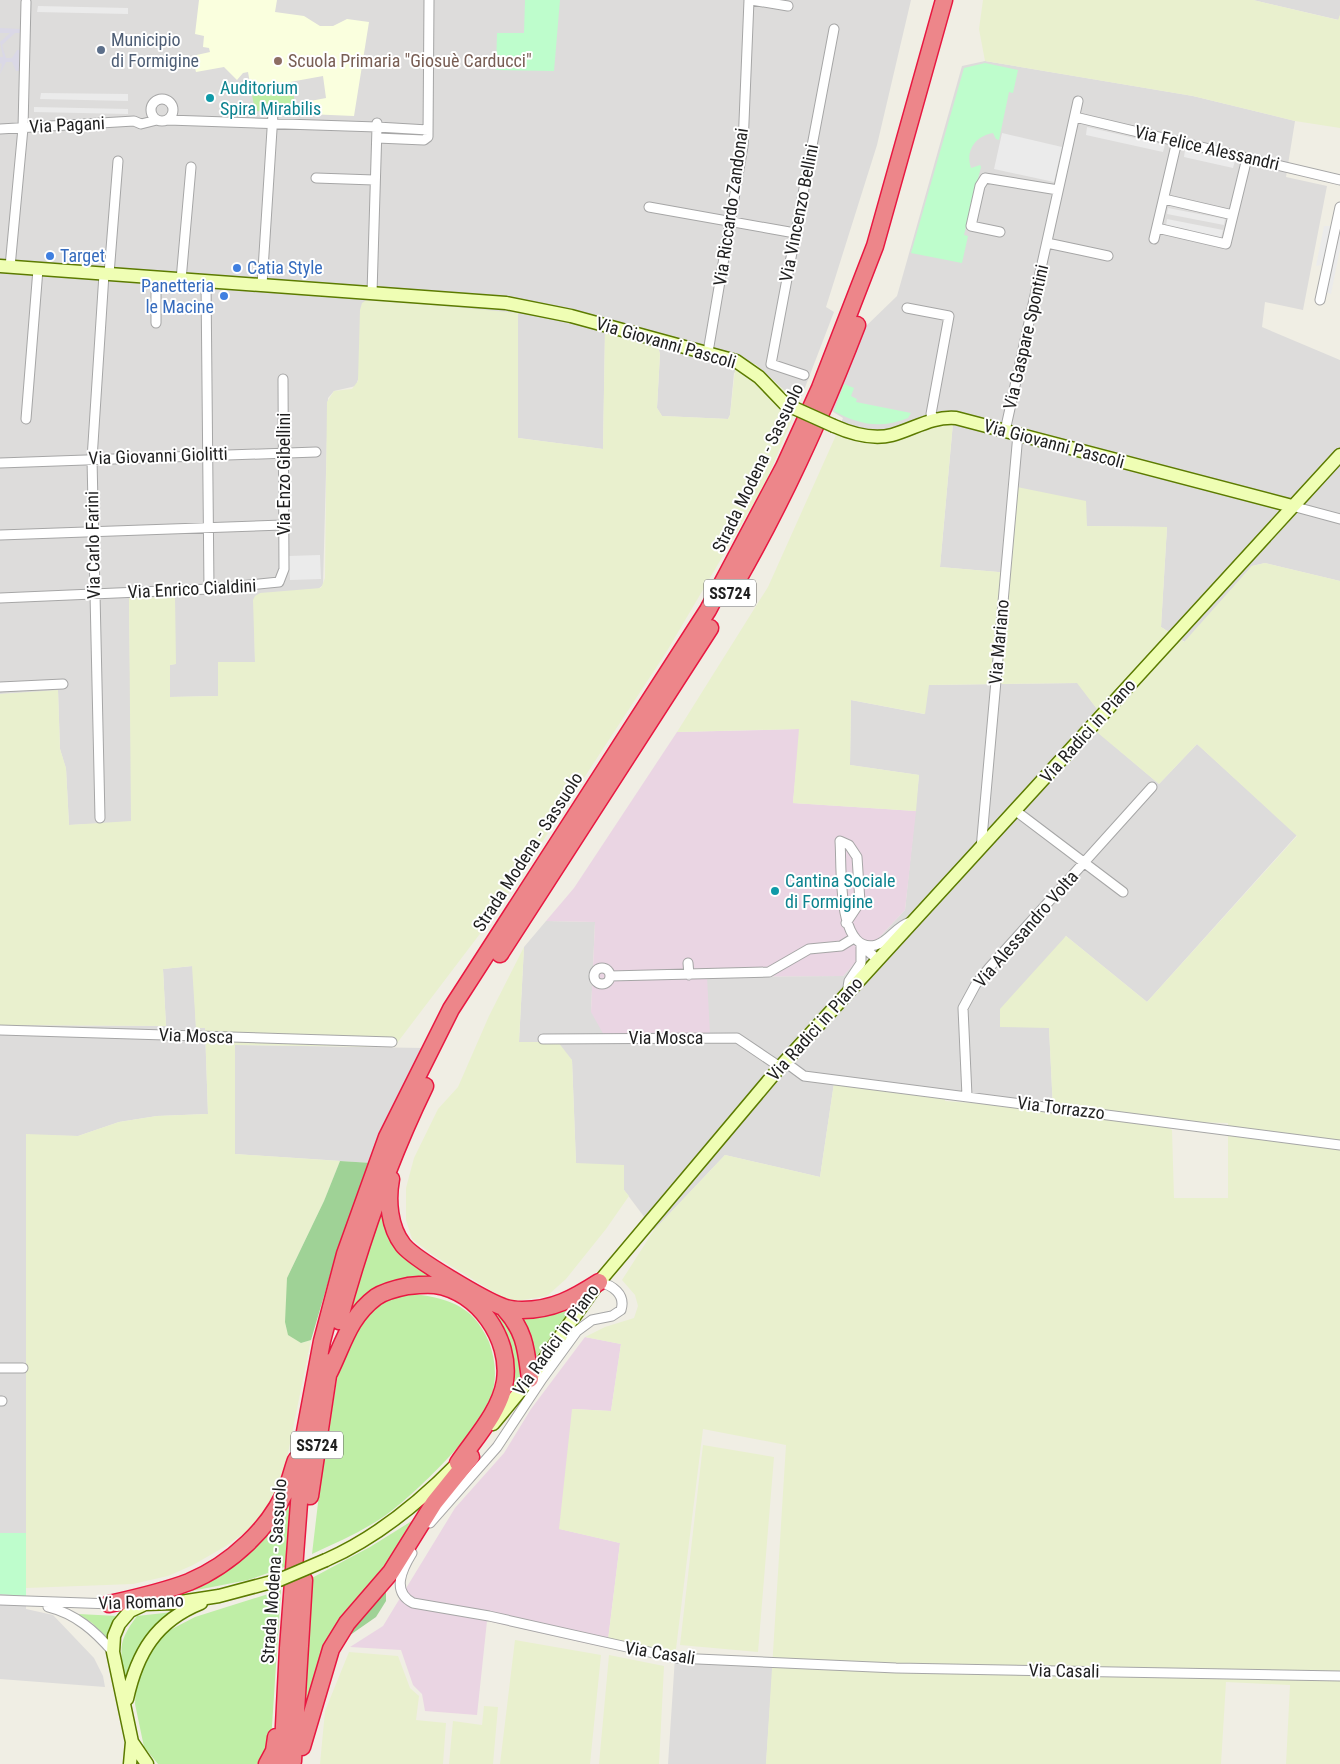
<svg xmlns="http://www.w3.org/2000/svg" width="1340" height="1764" font-family="'Roboto Condensed',sans-serif">
<rect width="100%" height="100%" fill="#f0eee4"/>
<path fill="#dddcdb" d="M0,0H911L877,145L826,307L834,312L801,398L785,391L755,364L734,373L730,415L728,419L662,416L657,408L660,354L658,347L605,331L603,449L518,438V313L359,376L356,386L334,391L328,398L323,585L317,590L254,598L255,662H218L219,696L170,697V665L175,664L129,599L132,822L69,825L66,769L60,749L58,691L0,694Z
M1253,0H1340V15L1339,20Z
M985,61L1193,96L1295,121L1286,177L1327,186L1303,310L1265,302L1262,327L1340,360V581L1265,563L1252,566L1185,642L1161,627L1167,527L1087,526L1017,488L1010,573L940,567L953,423L892,441L837,433L843,418L830,410L863,329L897,296L962,66Z
M1078,683L1097,709L1086,722L1159,784L1197,744L1297,835L1147,1002L1066,936L1000,1027H1049L1053,1109L834,1083L820,1177L725,1155L654,1230L624,1190L576,1164L572,1060L519,1042L524,947L546,921L595,922L591,1012L707,977L843,976L905,910L919,775L850,765L851,700L924,714L928,685Z
M193,966L196,1027L205,1028L208,1114L157,1116L119,1122L78,1136L26,1135V1609L53,1615L94,1658L103,1676L105,1687L0,1679V1025L166,1026L163,969Z
M235,1045L424,1048L372,1163L235,1154Z
M675,1657L773,1663L766,1764H668Z"/>
<path fill="#ead5e3" d="M800,729L793,803L916,811L905,910L843,976L707,977L710,1034L605,1037L591,1012L595,922L546,921L574,888L677,732Z
M585,1337L621,1344L611,1411L573,1409L560,1529L620,1543L607,1648L487,1621L477,1715L425,1711L422,1694L413,1685L401,1650L350,1647L383,1626L455,1508L504,1453L531,1409Z"/>
<path fill="#faffde" d="M199,0H277L275,12L304,16L320,26H333L347,19L369,22L354,116L307,114L305,102L326,98L323,76L251,89L248,72L243,73L237,80L224,67L196,72L192,56L210,52L209,48L203,47L204,36L195,34Z"/>
<path fill="#e9f0ce" fill-rule="evenodd" d="M983,0H1253L1338,20L1340,15V128L1295,121L1193,96L985,61L979,29Z
M368,299L518,313V438L603,449L605,330L658,347L660,354L657,408L662,416L728,419L730,415L735,370L741,366L755,364L785,391L801,398L764,486L667,651L495,914L394,1047L235,1045V1154L340,1161L324,1201L287,1278L301,1343L311,1340L286,1463L279,1487L267,1507L251,1528L226,1546L193,1565L168,1576L133,1584L26,1588V1134L78,1136L119,1122L157,1116L208,1114L205,1028H196L192,966L163,969L166,1026L0,1025V694L58,690L60,749L66,768L69,825L131,821L129,598L175,597L176,664L170,665V697L218,696V662H255L253,600L255,596L260,593L321,588L325,578L327,402L334,391L352,389L358,381L360,310L362,303Z
M953,422L940,567L1010,573L1017,487L1086,501L1087,526L1167,527L1161,627L1184,642L1252,566L1265,563L1340,581V1764H1286L1290,1685L1226,1682L1221,1764H766L786,1445L703,1429L675,1657L607,1648L620,1543L559,1529L572,1409L611,1411L621,1344L585,1337L605,1327L634,1318L638,1306L635,1295L622,1280L654,1230L725,1155L820,1177L834,1083L945,1093V1101L1053,1109L1049,1028L1000,1027V1009L1066,936L1147,1002L1297,836L1197,744L1159,784L1086,723L1097,709L1077,683L929,685L925,714L851,700L850,765L919,775L916,811L793,803L799,729L677,732L768,587L837,433L868,442L933,424ZM1155,1121L1228,1123V1198H1174L1172,1130Z
M524,947L519,1042H558L572,1060L576,1163L624,1165V1190L629,1196L606,1229L566,1279L547,1296L510,1302L433,1255L412,1239L406,1220V1188L414,1158L438,1109L458,1087L489,1016Z
M703,1445L774,1457L758,1652L680,1645Z
M515,1640L601,1655L590,1764H500Z
M349,1652L398,1656L410,1688L419,1696L416,1720L446,1723L443,1764H320L325,1711Z
M609,1655L664,1666L659,1764H599Z
M484,1706L498,1707L493,1764H449L453,1721L482,1725Z"/>
<path fill="#bfeea6" d="M292,82L296,113L255,111L251,89Z
M383,1206L435,1279L348,1316Z
M407,1293C446,1298 472,1303 489,1342C496,1361 497,1379 491,1398C481,1430 414,1495 386,1515C363,1531 338,1542 312,1554L320,1486L339,1367L360,1319L383,1301Z
M487,1306C518,1330 516,1339 523,1375L504,1399Z
M574,1306L532,1362L516,1316Z
M292,1491L285,1567L248,1580L176,1594L208,1580Z
M415,1519L383,1570L335,1628L319,1659L301,1719L310,1579L370,1547Z
M281,1590L271,1741L261,1762L258,1764H158L144,1747L135,1704L136,1684L156,1642L168,1631L195,1617Z
M173,1612C147,1633 138,1646 125,1677C119,1648 119,1640 137,1616Z
M78,1614L118,1616L111,1625L108,1639L92,1623Z"/>
<path fill="#9fd296" d="M340,1161L372,1163L336,1255L311,1340L301,1343L288,1335L285,1322L287,1278L324,1201Z
M386,1585V1601L376,1617L343,1640Z"/>
<path fill="#befdcc" d="M525,0H560L554,71L496,70L497,33H524Z
M985,63L1018,70L1013,93L1009,92L999,140L996,139L993,133C976,136 965,150 971,168L980,165L981,167L964,235L968,236L962,263L911,253L964,68Z
M844,384L854,388L851,396L857,399L856,402L911,413L908,418C881,429 859,425 834,411Z
M0,1533H26V1596L0,1594Z"/>
<path fill="#ebebeb" d="M38,6L128,8V14L37,12Z
M41,93L128,94V101L40,99Z
M34,107L128,109V114L34,112Z
M1087,127L1165,145L1163,152L1086,135Z
M1002,133L1062,147L1054,182L994,169Z
M1185,150L1235,161L1233,168L1184,157Z
M1168,208L1225,219L1224,225L1167,214Z
M1167,219L1223,230L1221,238L1166,226Z
M1340,220V249L1331,294L1325,292Z
M1324,226H1331L1322,265L1316,266Z
M320,555L321,579L290,580L289,556Z"/>
<path fill="#dad8e6" d="M0,28L20,29V33H15L2,45L6,58H12L17,50H20L19,71H16L12,62H6L0,74L2,64L0,63V57H3L0,42L10,33H0Z"/>
<g fill="none" stroke-linecap="round" stroke-linejoin="round">
<defs>
<path id="street" d="M751,0L788,6
M151 110a11 11 0 1 1 22 0a11 11 0 1 1-22 0Z
M1075,117L1340,180
M168,120L377,127L372,293
M377,123V127L428,130
M0,129L134,121L141,124L157,120
M377,138L424,140L428,137L429,0
M316,178L374,180
M1164,199L1233,215
M649,207L795,233
M1157,228L1226,244L1247,158
M1000,232L971,226L980,186L985,178L1058,190
M1154,239L1177,141
M1047,243L1108,256
M10,267L23,128L26,2
M109,274L118,161
M156,278V323
M181,280L191,167
M206,282L209,589
M262,285L273,114
M1320,300L1340,207
M907,308L949,316L931,414L935,419
M708,352L743,146L749,0
M804,375L771,364L834,29
M26,419L38,269
M1005,431L1078,101
M0,463L316,452
M1292,506L1340,519
M0,535L283,525
M0,598L209,589L279,582L284,569L283,379
M0,687L63,684
M1016,811L1123,892
M100,818L92,459L104,274
M981,849L1018,434
M846,923L860,902L857,857L849,845L840,841C842,865 836,955 876,945C889,942 896,926 910,922
M688,963L689,975
M594 976a8 8 0 1 1 16 0a8 8 0 1 1-16 0Z
M610,976L769,972L809,949L841,946L854,938
M847,993L849,981L861,963V945L877,959
M0,1030L392,1042
M543,1039L737,1038L780,1067
M785,1062L804,1076L1340,1145
M967,1096L963,1008L976,984L989,968L1152,787
M0,1368H23
M0,1401H2
M430,1523L497,1447L542,1379L577,1331L592,1320L612,1316L621,1310C626,1294 612,1285 599,1282
M412,1553C402,1569 391,1592 413,1603L489,1616L676,1658L896,1668L1340,1676
M0,1600L112,1604
M48,1607C76,1614 95,1631 113,1652"/>
<path id="secondary" d="M0,266L506,303L571,316L736,361L759,377L785,404
M834,426C852,434 872,440 892,435C914,429 932,416 956,418L1292,506
M493,1424L530,1379L599,1282L780,1067L1340,455
M326,1560C376,1538 420,1502 458,1463
M127,1699C137,1653 156,1621 201,1603
M132,1742L147,1764
M130,1764L132,1742L113,1652L114,1636L119,1624L130,1611L145,1604L174,1603L219,1596L279,1580"/>
<path id="highway" d="M737,581C784,499 823,413 857,325
M500,954L710,628
M391,1179C387,1200 389,1227 403,1245C414,1259 484,1300 503,1307C508,1309 516,1310 522,1310C553,1310 574,1298 599,1282
M504,1308C525,1331 526,1349 530,1379
M339,1321C361,1240 388,1162 425,1086
M329,1373C343,1345 349,1317 376,1297C385,1291 398,1288 408,1286C417,1285 426,1284 435,1285C478,1291 511,1339 505,1381C500,1412 475,1438 458,1463
M310,1496L330,1362
M109,1604C136,1598 163,1592 189,1582C230,1565 272,1527 288,1485C291,1477 293,1468 296,1460
M302,1747L331,1649L347,1623L391,1572L434,1503L471,1457
M293,1761L304,1580
M267,1764L274,1751L276,1737
M282,1764L288,1648L304,1437L322,1341L345,1254L387,1137L451,1009L708,610L784,467L820,388L875,246L944,0"/>
</defs>
<use href="#street" stroke="#a6a6a6" stroke-width="11"/>
<use href="#secondary" stroke="#5c7b00" stroke-width="15"/>
<use href="#highway" stroke="#e81841" stroke-width="19"/>
<use href="#street" stroke="#fff" stroke-width="9"/>
<use href="#secondary" stroke="#effeb4" stroke-width="12"/>
<use href="#highway" stroke="#ed868a" stroke-width="16"/>
<defs>
<path id="secondary-bridge" d="M785,404L834,426
M279,1580L326,1560"/>
</defs>
<use href="#secondary-bridge" stroke="#5c7b00" stroke-width="15" stroke-linecap="butt"/>
<use href="#secondary-bridge" stroke="#effeb4" stroke-width="12"/>
</g>
<circle fill="#5c6f8a" stroke="#fff" stroke-width="2" cx="101" cy="50" r="5"/>
<circle fill="#8d6e63" stroke="#fff" stroke-width="2" cx="278" cy="61" r="5"/>
<g fill="#0f9aa8" stroke="#fff" stroke-width="2">
<circle cx="210" cy="98" r="5"/>
<circle cx="775" cy="891" r="5"/>
</g>
<g fill="#3f7fe0" stroke="#fff" stroke-width="2">
<circle cx="50" cy="256" r="5"/>
<circle cx="237" cy="268" r="5"/>
<circle cx="224" cy="296" r="5"/>
</g>
<g text-anchor="middle" stroke-width="4" stroke-linejoin="round" paint-order="stroke">
<g fill="#fff" stroke="#626262" stroke-width="1">
<rect x="704" y="579.5" width="52" height="27" rx="4"/>
<rect x="291" y="1431.5" width="52" height="27" rx="4"/>
</g>
<g font-size="16" font-weight="bold" fill="#1f1f1f">
<text x="730" y="599">SS724</text>
<text x="317" y="1451">SS724</text>
</g>
<g font-size="18" fill="#4e5e75" stroke="#fff" text-anchor="start">
<text x="111" y="46">Municipio<tspan x="111" dy="21">di Formigine</tspan></text>
</g>
<g font-size="18" fill="#785e54" stroke="#fff" text-anchor="start">
<text x="288" y="67">Scuola Primaria "Giosuè Carducci"</text>
</g>
<g font-size="18" fill="#0d838f" stroke="#fff" text-anchor="start">
<text x="220" y="94">Auditorium<tspan x="220" dy="21">Spira Mirabilis</tspan></text>
<text x="785" y="887">Cantina Sociale<tspan x="785" dy="21">di Formigine</tspan></text>
</g>
<g font-size="18" fill="#1f1f1f" stroke="#fff">
<text transform="translate(67 125) rotate(-3)" y="6">Via Pagani</text>
<text transform="translate(1207 148) rotate(13)" y="6">Via Felice Alessandri</text>
<text transform="translate(731 207) rotate(-82)" y="6">Via Riccardo Zandonai</text>
<text transform="translate(799 213) rotate(-79)" y="6">Via Vincenzo Bellini</text>
<text transform="translate(1026 337) rotate(-77)" y="6">Via Gaspare Spontini</text>
<text transform="translate(666 343) rotate(16)" y="6">Via Giovanni Pascoli</text>
<text transform="translate(1054 444) rotate(15)" y="6">Via Giovanni Pascoli</text>
<text transform="translate(158 456) rotate(-2)" y="6">Via Giovanni Giolitti</text>
<text transform="translate(758 468) rotate(-64)" y="6">Strada Modena - Sassuolo</text>
<text transform="translate(284 474) rotate(-90)" y="6">Via Enzo Gibellini</text>
<text transform="translate(93 545) rotate(-91)" y="6">Via Carlo Farini</text>
<text transform="translate(192 589) rotate(-3)" y="6">Via Enrico Cialdini</text>
<text transform="translate(999 642) rotate(-85)" y="6">Via Mariano</text>
<text transform="translate(1088 731) rotate(-48)" y="6">Via Radici in Piano</text>
<text transform="translate(528 852) rotate(-57)" y="6">Strada Modena - Sassuolo</text>
<text transform="translate(1026 929) rotate(-49)" y="6">Via Alessandro Volta</text>
<text transform="translate(815 1029) rotate(-48)" y="6">Via Radici in Piano</text>
<text transform="translate(196 1036) rotate(2)" y="6">Via Mosca</text>
<text x="666" y="1044">Via Mosca</text>
<text transform="translate(1061 1108) rotate(7)" y="6">Via Torrazzo</text>
<text transform="translate(556 1340) rotate(-54)" y="6">Via Radici in Piano</text>
<text transform="translate(274 1571) rotate(-86)" y="6">Strada Modena - Sassuolo</text>
<text transform="translate(141 1602) rotate(-2)" y="6">Via Romano</text>
<text transform="translate(660 1653) rotate(9)" y="6">Via Casali</text>
<text transform="translate(1064 1671) rotate(1)" y="6">Via Casali</text>
</g>
<g font-size="18" fill="#366cbe" stroke="#fff" text-anchor="start">
<text x="60" y="262">Target</text>
<text x="247" y="274">Catia Style</text>
<text x="214" y="292" text-anchor="end">Panetteria<tspan x="214" dy="21">le Macine</tspan></text>
</g>
</g>
</svg>
